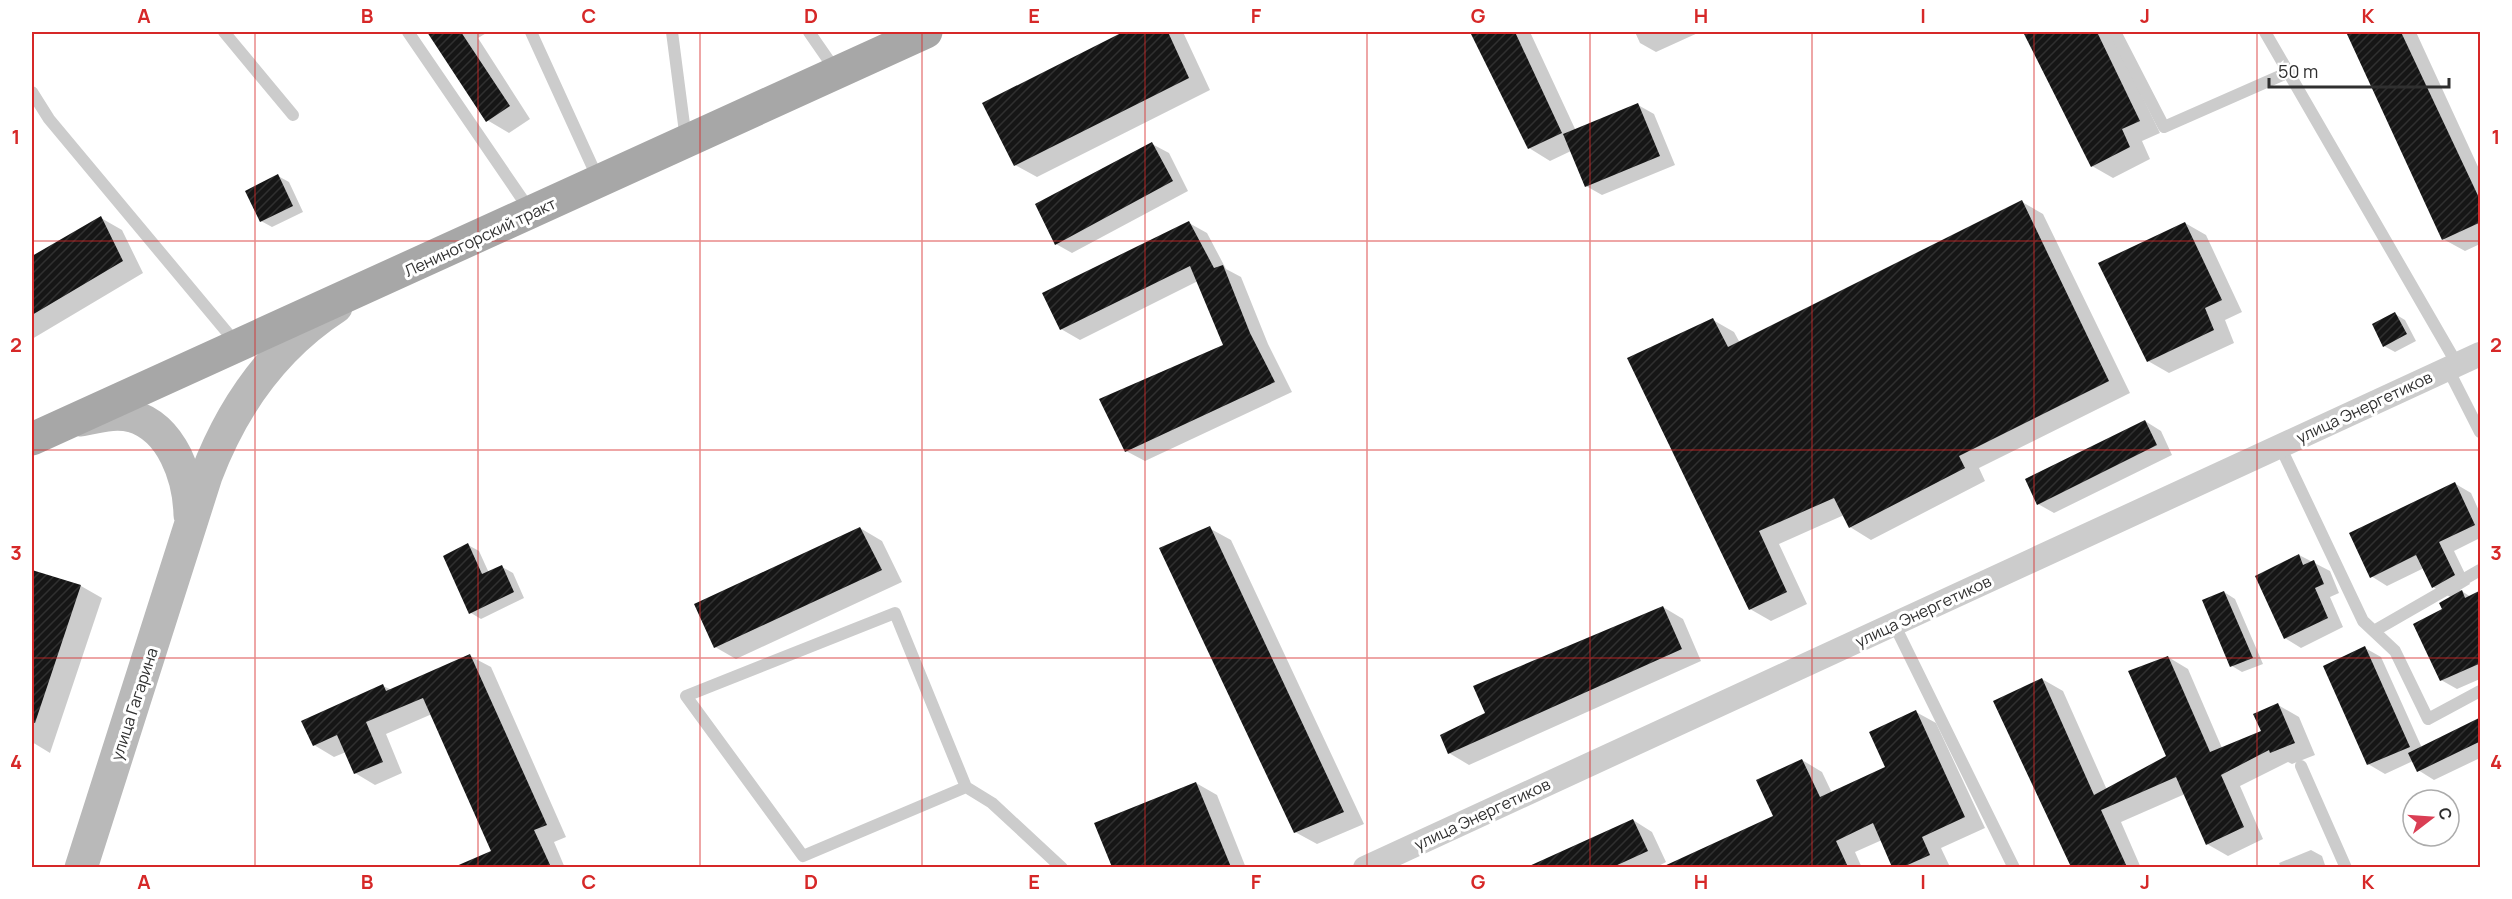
<svg xmlns="http://www.w3.org/2000/svg" width="2512" height="899" font-family="Manrope,sans-serif">
<defs>
<pattern id="building-hatch" width="6" height="6" patternUnits="userSpaceOnUse" patternTransform="scale(1.5)"><rect width="6" height="6" fill="#161616"/><path d="M-1 1l2-2M0 6l6-6M5 7l2-2" fill="none" stroke="#303030"/></pattern>
</defs>
<rect width="100%" height="100%" fill="#fff"/>
<path fill="#0003" d="M429,32H488L478,38L530,119L509,133L487,120Z
M1126,32H1183L1210,90L1037,177L1015,165L984,104Z
M1471,32H1530L1576,131L1638,105L1654,114L1675,165L1602,195L1586,186L1571,151L1550,161L1529,148Z
M1635,32H1700L1656,52L1640,43Z
M2024,32H2111L2160,133L2142,141L2150,159L2113,178L2092,166Z
M2348,32H2416L2480,171V244L2465,251L2443,239Z
M1152,144L1169,153L1188,191L1072,253L1056,244Z
M278,176L289,182L303,212L272,227L261,221Z
M2022,202L2043,214L2130,393L1979,468L1985,481L1871,540L1850,527L1844,515L1779,544L1807,604L1771,621L1750,609L1713,320L1734,332L1740,343Z
M101,218L122,230L143,273L32,339V257Z
M1189,223L1207,233L1226,269L1241,277L1268,344L1292,392L1145,461L1126,451L1225,345L1198,281L1080,340L1061,329L1044,294Z
M2185,223L2206,235L2242,312L2225,320L2234,343L2169,373L2148,361Z
M2395,314L2405,320L2416,341L2395,352L2384,346Z
M2145,421L2161,431L2172,455L2054,513L2038,504Z
M2454,483L2471,493L2480,513V538L2454,551L2470,584L2460,590L2471,597L2480,592V679L2457,689L2441,680L2444,610L2452,598L2433,587L2424,568L2387,586L2371,576Z
M860,528L882,541L902,582L736,659L715,647Z
M1209,528L1231,540L1364,824L1317,844L1295,832Z
M468,545L479,551L489,573L502,567L513,573L524,598L481,619L471,613Z
M2299,555L2330,571L2339,593L2330,597L2343,627L2301,648L2285,638Z
M32,571L81,586L102,598L50,753L32,742Z
M2224,592L2235,599L2263,664L2242,672L2232,666Z
M1663,607L1683,619L1701,661L1469,765L1449,753L1487,714Z
M2365,648L2381,657L2422,748L2480,719V758L2434,780L2418,770L2413,761L2385,774L2368,764Z
M470,656L491,667L566,837L554,842L565,868H484L479,858L493,852L432,714L386,734L402,773L375,785L355,773L346,752L334,757L314,745L383,686L392,690Z
M2168,657L2188,669L2222,748L2263,732L2278,705L2299,717L2315,755L2292,764L2288,762L2240,786L2263,839L2228,856L2207,844L2185,794L2121,822L2141,868H2073L1995,701L2042,679L2063,691L2107,790L2168,757Z
M1916,712L1936,723L1985,828L1941,848L1950,867L1894,868L1882,840L1855,852L1862,868H1698L1692,855L1775,817L1802,760L1822,772L1832,793L1887,768Z
M1196,783L1217,795L1246,868H1114L1096,824Z
M1633,820L1652,832L1666,862L1655,868H1530Z
M2311,850L2322,856L2326,868H2281L2279,863Z"/>
<path fill="url(#building-hatch)" d="M427,32H461L510,106L486,122Z
M1123,32H1168L1189,78L1014,166L982,103Z
M1470,32H1515L1562,133L1528,149Z
M2023,32H2097L2140,121L2122,129L2130,147L2091,167Z
M2346,32H2401L2481,202V222L2442,240Z
M1638,103L1660,156L1585,187L1563,134Z
M1152,142L1173,181L1055,245L1035,204Z
M278,174L293,206L260,222L245,191Z
M2022,200L2109,381L1959,456L1965,468L1849,528L1834,498L1759,531L1787,592L1749,610L1627,358L1713,318L1728,347Z
M101,216L123,261L32,315V256Z
M1189,221L1214,268L1223,265L1250,333L1275,382L1125,452L1099,399L1223,345L1190,266L1060,330L1042,293Z
M2185,222L2222,300L2205,308L2214,330L2147,362L2098,263Z
M2395,312L2407,334L2383,347L2372,324Z
M2145,420L2157,445L2037,505L2025,479Z
M2455,482L2475,525L2439,542L2455,575L2432,588L2416,555L2370,578L2349,533Z
M1210,526L1344,812L1294,833L1159,548Z
M860,527L882,570L714,648L694,604Z
M468,543L482,574L502,565L514,592L469,614L443,556Z
M2299,554L2303,565L2314,560L2324,584L2315,588L2328,618L2284,639L2255,576Z
M32,570L81,585L35,723L32,722Z
M2462,590L2465,598L2481,590V663L2440,681L2413,624L2442,609L2439,603Z
M2224,591L2253,658L2230,667L2202,600Z
M1663,606L1682,649L1448,754L1440,735L1485,713L1473,686Z
M2365,646L2410,747L2367,765L2323,666Z
M470,654L547,825L534,830L551,867H454L491,851L423,698L366,722L383,762L354,774L337,735L313,746L301,721L383,684L386,691Z
M2168,656L2210,752L2261,731L2253,714L2278,703L2295,743L2270,753L2269,750L2221,775L2244,827L2206,845L2176,777L2101,810L2127,867H2071L1993,701L2042,678L2094,795L2166,756L2128,671Z
M1916,710L1965,817L1922,837L1930,855L1903,867H1892L1873,823L1836,841L1848,867H1662L1773,816L1756,780L1802,759L1820,797L1885,767L1869,732Z
M2481,717V741L2417,772L2408,753Z
M1196,782L1231,867H1112L1094,823Z
M1633,819L1648,851L1613,867H1527Z"/>
<g fill="none" stroke-linecap="round" stroke-linejoin="round">
<path stroke="#ccc" stroke-width="12" d="M224,32L293,115
M408,32L529,209
M531,32L599,181
M672,32L686,140
M809,32L836,71
M2115,32L2164,127L2289,72
M2265,32L2457,364
M32,92L49,119L236,343
M2448,369L2480,432
M2280,446L2363,621L2395,651L2428,719L2480,691
M1894,624L2014,868
M2374,631L2480,570
M2301,766L2346,868
M966,787L803,856L686,696L895,613L966,787L992,803L1062,868"/>
<path stroke="#ccc" stroke-width="24" d="M1365,868L2480,354"/>
<path stroke="#b9b9b9" stroke-width="33" d="M81,420C98,416 116,412 132,416C173,428 189,478 190,515
M81,868L206,476C232,407 273,348 336,307"/>
<path stroke="#a7a7a7" stroke-width="33" d="M32,439L926,32"/>
</g>
<path fill="none" stroke="#d62828" stroke-width="1.5" stroke-opacity="0.55" d="M255,32V868M478,32V868M700,32V868M922,32V868M1145,32V868M1367,32V868M1590,32V868M1812,32V868M2034,32V868M2257,32V868M32,241H2480M32,450H2480M32,658H2480"/>
<g text-anchor="middle" stroke-width="6" stroke-linejoin="round" paint-order="stroke">
<g font-size="16" fill="#2f2f2f" stroke="#fff">
<text transform="translate(480 237) rotate(-25)" y="6">Лениногорский тракт</text>
<text transform="translate(2364 407) rotate(-25)" y="6">улица Энергетиков</text>
<text transform="translate(1923 611) rotate(-25)" y="6">улица Энергетиков</text>
<text transform="translate(134 704) rotate(-72)" y="6">улица Гагарина</text>
<text transform="translate(1482 814) rotate(-25)" y="6">улица Энергетиков</text>
</g>
</g>
<rect width="2512" height="899" fill="none" stroke="#ffffff" stroke-width="66"/>
<g transform="translate(2431 818) rotate(73)"><circle r="28" fill="#ffffff" stroke="#acacac" stroke-width="1.5"/>
<path d="M0-4.5L10 22L0 15L-10 22Z" fill="#da3e54"/>
<text y="-9" font-size="16" font-weight="bold" text-anchor="middle" fill="#2f2f2f">С</text>
</g>
<path d="M2269 78v9h180v-9" fill="none" stroke="#2f2f2f" stroke-width="3"/>
<text x="2278" y="78" font-size="18" fill="#2f2f2f" stroke="#ffffff" stroke-width="4.5" paint-order="stroke">50 m</text>
<rect x="33" y="33" width="2446" height="833" fill="none" stroke="#d62828" stroke-width="2"/>
<g font-size="20" text-anchor="middle" font-weight="bold" fill="#d62828">
<text x="144" y="23">A</text>
<text x="367" y="23">B</text>
<text x="589" y="23">C</text>
<text x="811" y="23">D</text>
<text x="1034" y="23">E</text>
<text x="1256" y="23">F</text>
<text x="1478" y="23">G</text>
<text x="1701" y="23">H</text>
<text x="1923" y="23">I</text>
<text x="2145" y="23">J</text>
<text x="2368" y="23">K</text>
<text x="16" y="144">1</text>
<text x="2496" y="144">1</text>
<text x="16" y="352">2</text>
<text x="2496" y="352">2</text>
<text x="16" y="560">3</text>
<text x="2496" y="560">3</text>
<text x="16" y="769">4</text>
<text x="2496" y="769">4</text>
<text x="144" y="889">A</text>
<text x="367" y="889">B</text>
<text x="589" y="889">C</text>
<text x="811" y="889">D</text>
<text x="1034" y="889">E</text>
<text x="1256" y="889">F</text>
<text x="1478" y="889">G</text>
<text x="1701" y="889">H</text>
<text x="1923" y="889">I</text>
<text x="2145" y="889">J</text>
<text x="2368" y="889">K</text>
</g>
</svg>
